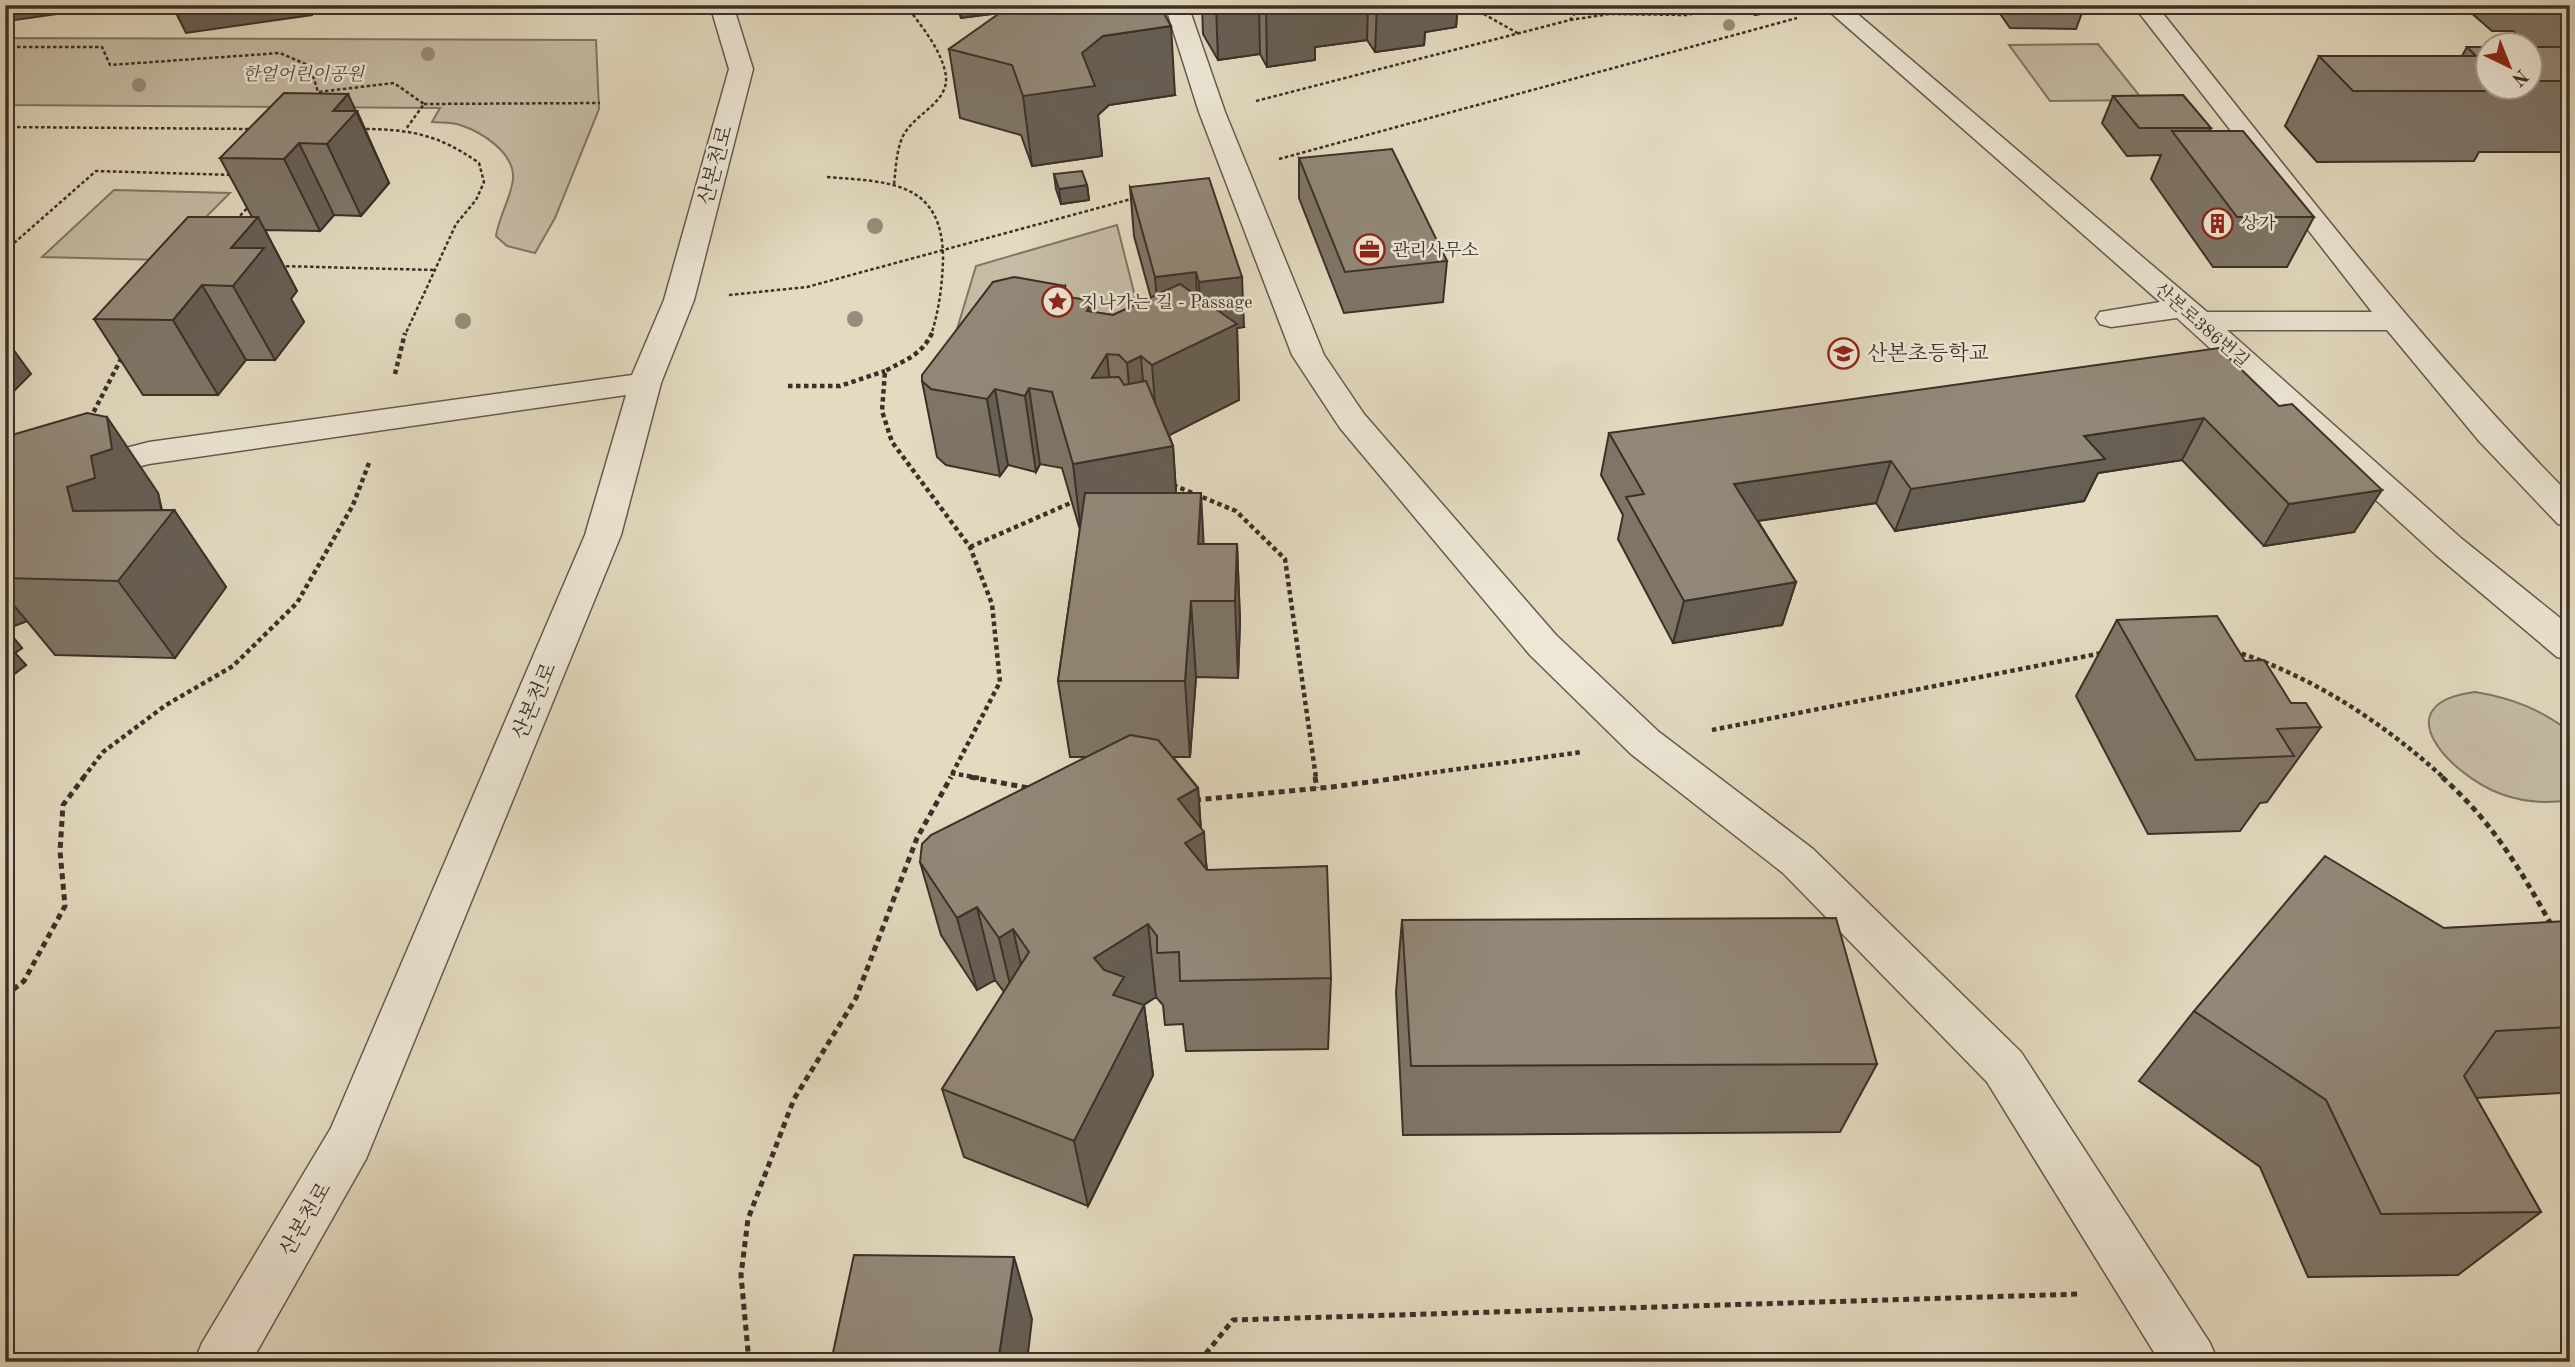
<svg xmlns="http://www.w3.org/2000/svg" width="2575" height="1367" font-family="'Old Standard TT','Noto Serif KR',serif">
<rect width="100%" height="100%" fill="#e3dac0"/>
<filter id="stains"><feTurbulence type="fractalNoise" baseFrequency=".00286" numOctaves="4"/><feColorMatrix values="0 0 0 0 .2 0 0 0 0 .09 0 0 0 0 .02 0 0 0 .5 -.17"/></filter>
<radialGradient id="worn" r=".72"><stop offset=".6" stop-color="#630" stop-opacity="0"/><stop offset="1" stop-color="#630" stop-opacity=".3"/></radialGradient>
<path fill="#c6bda6" stroke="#807668" stroke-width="2" d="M5,38L596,40L599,109L555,218L535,253L507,246L496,236C499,216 511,198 513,179C515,153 482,132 460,125C451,122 441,123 432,122L440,108L5,105Z
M2098,44L2143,100L2050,101L2009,45Z
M114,190L230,193L163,260L42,257Z
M1117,225L1139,312L954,339L976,266Z
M2475,692C2511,698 2541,709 2570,732V800C2546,804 2523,802 2501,794C2452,776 2381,704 2475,692Z"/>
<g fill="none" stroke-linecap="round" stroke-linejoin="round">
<defs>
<path id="minor" d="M710,5H733L753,69L694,300L661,383L621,535L366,1159L251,1362H194L202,1343L331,1128L585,535L626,395L149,464L5,501V479L149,442L632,375L664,300L729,69Z
M1165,5H1188L1225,112L1324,355L1364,414L1556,635L1659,732L1813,849L2021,1052L2210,1343L2218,1362H2160L1987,1082L1783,873L1631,754L1530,655L1340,428L1292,355L1199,112Z
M1822,5H1847L2207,312H2372L2133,5H2156C2290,172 2420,343 2570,495V527L2558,524L2479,441L2387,330H2227L2462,539L2570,626V660L2557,657L2436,555L2177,318L2111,327L2100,324L2096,318L2100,312L2160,302Z"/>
</defs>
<use href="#minor" stroke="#655a4f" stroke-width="3"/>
<path stroke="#3b3029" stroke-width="2.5" stroke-dasharray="3.5 2.5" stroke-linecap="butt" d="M1468,5L1519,34
M1570,20L1609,14L1687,15L1713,9L1715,5
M5,47H102L110,65L280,53L310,66L318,92L394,83L424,104L406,129
M1256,101L1570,20L1581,5
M424,104L600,103
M5,127L253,129
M360,129C409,129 438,134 479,163L484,182L476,200L456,224L405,335
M1279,159L1797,18
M827,177C890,182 944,181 943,261C942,286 939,311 931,335
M894,184C896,168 896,151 903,136C915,112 953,102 945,71C939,46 920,25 906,5
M236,220L251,204
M5,251L96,171L234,175
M280,266L435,270
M729,295L807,287L1135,198"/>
<path stroke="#3b3029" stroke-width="4.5" stroke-dasharray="4.5 3.5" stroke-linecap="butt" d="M932,333C922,355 905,360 885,371L882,411L892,442L970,547L992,604L1000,682L950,778
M395,374L405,333
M788,386H840L885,371
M90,419L123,355
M1173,485L1236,511L1285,559L1316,778
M970,547L1075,501
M2234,651C2314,677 2382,722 2444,778
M1712,730L2102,653
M951,773L979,778
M83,778L103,752L166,705L233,666L297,603L353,505L369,463
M1393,778L1582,752"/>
<path stroke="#3b3029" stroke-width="5" stroke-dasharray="6 4.5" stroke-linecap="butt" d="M970,777L1029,788
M1315,777L1317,788
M2442,777C2494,824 2518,866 2552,926
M1195,800L1332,787L1406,777
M5,996L24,981L65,906L60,851L63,805L84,777
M749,1362L741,1275L748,1219L794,1099L856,998L917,838L951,777
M1199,1362L1233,1320L2081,1294"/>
<use href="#minor" fill="#ede7d6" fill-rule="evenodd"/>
</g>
<g fill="#968c7b">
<circle cx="1729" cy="25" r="6"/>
<circle cx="428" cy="54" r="7"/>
<circle cx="139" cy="85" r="7"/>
<circle cx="875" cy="226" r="8"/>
<circle cx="855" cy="319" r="8"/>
<circle cx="463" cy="321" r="8"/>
</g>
<path fill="#7e7567" stroke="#3b3029" stroke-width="2" d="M956,5H1088L1175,95L1109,105L1098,115L1102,156L1032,166L1021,135L960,118L949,49L1001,13L961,18Z
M1202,5H1458L1456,27L1425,32L1424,45L1375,52L1367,40L1315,47V60L1267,67L1260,54L1218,60L1203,34Z
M1744,5H1773L1771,12L1755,15L1743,7Z
M1994,5H2085L2076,29L2010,28Z
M2462,5H2570V152H2479L2474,161L2317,162L2285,126L2319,56H2462L2467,47H2488V88H2530V47H2532L2513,31H2492Z
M2113,96L2211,128L2209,131L2314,217L2287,267H2213L2151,179L2161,155L2127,156L2102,123Z
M357,111L389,183L361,216L334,215L320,231L265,230L297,291L291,299L304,322L275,360H246L218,395H143L94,319L252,217L220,158Z
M1299,158L1447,261L1443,302L1344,313L1299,198Z
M1054,174L1087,185L1089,200L1061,204L1056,189Z
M1130,187L1244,327L1237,328L1239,400L1169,435L1173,446L1176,493L1203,544H1237L1240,621L1238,678L1196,677L1190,757H1173L1198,788L1201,828L1207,869L1331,978L1328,1049L1186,1051L1183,1024L1165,1025L1163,1005L1156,997L1144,1005L1153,1075L1088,1206L964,1157L942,1089L1004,992L995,980L977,990L941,935L920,862L1087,757H1070L1058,681L1080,530L1062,468L1040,464L1036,472L1008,465L1000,476L946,465L937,457L922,381L1065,286L1066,297L1092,301L1093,312L1113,315L1151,298L1134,236Z
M2279,406L2354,532L2264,546L2182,460L2098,473L2084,501L1895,531L1876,503L1758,521L1796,582L1782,625L1673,643L1618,539L1623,515L1601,475L1609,433Z
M5,437L158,493L162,510H174L226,587L175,658L55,655L27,621L6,629L22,648L15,653L26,665L5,681Z
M2117,620L2245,661L2291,703L2321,727L2267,802L2260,803L2240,831L2148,834L2076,696Z
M1402,920L1877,1064L1840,1132L1403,1135L1396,992Z
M2570,924V1084L2560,1093L2476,1098L2541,1212L2458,1275L2308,1277L2260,1167L2139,1081L2194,1011L2444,928Z"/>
<path fill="#665f54" stroke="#3b3029" stroke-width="2" d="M5,5H121L8,21L5,17Z
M172,5H314H313L312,15L186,33Z
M959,5H1027V9L961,18Z
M1216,5H1259L1260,54L1218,60Z
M1266,5H1368L1367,40L1315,47V60L1267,67Z
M1377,5H1458L1456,27L1425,32L1424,45L1375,52Z
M1757,5H1773L1771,12L1755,15Z
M1171,26L1175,95L1109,105L1098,115L1102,156L1032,166L1023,96L1103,36Z
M348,94L389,183L361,216L327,144L333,111Z
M299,143L334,215L320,231L284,159Z
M1087,185L1089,200L1061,204L1059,189Z
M258,217L297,291L291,299L304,322L275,360L233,286L231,248Z
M1196,272L1198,322L1159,327L1155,277Z
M1242,277L1244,327L1237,328L1239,400L1158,441L1152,365L1201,332L1199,282Z
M202,285L246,360L218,395L173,320Z
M1065,286L1074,361L1058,295Z
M1092,301L1099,366L1107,354L1114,429L1092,378L1087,311Z
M5,338L31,374L5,400Z
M1141,356L1147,432L1134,439L1127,363Z
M1029,388L1040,464L1036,472L1025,396Z
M995,389L1008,465L1000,476L987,399Z
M107,417L158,493L164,523L174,510L226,587L175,658L118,581L73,511L67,487Z
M2204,418L2182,460L2098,473L2084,501L1895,531L1911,489L2084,436Z
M1173,446L1178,522L1082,541L1073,464Z
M1891,461L1876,503L1723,526L1734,484Z
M2382,490L2354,532L2264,546L2289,504Z
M1201,493L1205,570L1198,544Z
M1237,544L1240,621L1238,678L1235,601Z
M1796,582L1782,625L1673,643L1684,601Z
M5,595L27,621L6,629L22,648L15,653L26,665L5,681Z
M1191,601L1196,677L1190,757L1185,681Z
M1198,788L1201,834L1204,832L1209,906L1191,917L1178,799Z
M977,907L995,980L977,990L957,918Z
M1148,924L1156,997L1129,1014L1144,1005L1153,1075L1088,1206L1074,1141L1094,958Z
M1013,929L1029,1001L1016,1010L999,938Z
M1014,1257L1032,1319L1027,1362H998Z"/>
<path fill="#928878" stroke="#3b3029" stroke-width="2" d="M1011,5H1088L1096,7L1110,5H1159L1171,26L1103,36L1082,53L1095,86L1023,96L1012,65L949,49Z
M2467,47H2488V88H2512L2515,91H2353L2319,56H2476Z
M2530,47H2570V81H2530Z
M284,93L348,94L333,111H357L327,144L299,143L284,159L220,158Z
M2183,95L2211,128H2139L2113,96Z
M2172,131H2243L2314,217H2237Z
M1392,149L1447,261L1345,272L1299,158Z
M1082,171L1087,185L1059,189L1054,174Z
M1209,178L1242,277L1199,282L1196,272L1155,277L1130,187Z
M188,217H258L231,248H264L233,286L202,285L173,320L94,319Z
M1014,277L1065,286L1058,295L1092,301L1087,311L1113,315L1180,284L1237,324L1152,365L1141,356L1127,363L1119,355L1107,354L1092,378L1119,377L1124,385L1146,381L1173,446L1073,464L1052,392L1029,388L1025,396L995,389L987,399L931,389L922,381V375L993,282Z
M2219,348L2279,406L2292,404L2382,490L2289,504L2204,418L2084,436L2105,459L1911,489L1891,461L1734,484L1796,582L1684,601L1626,497L1644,494L1609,433Z
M87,413L107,417L112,449L91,456L95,478L67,487L73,511L174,510L118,581L5,578V564L10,560L5,559V547L7,545L5,540V437Z
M1085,493H1201L1198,544H1237L1235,601H1191L1185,681H1058Z
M2217,616L2245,661L2264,660L2291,703H2306L2321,727L2277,729L2294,756L2196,760L2117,620Z
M1130,735L1158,740L1198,788L1178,799L1204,832L1185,843L1207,870L1327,866L1331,978L1180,981L1179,952L1157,953V936L1148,924L1094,958L1104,970L1124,977L1113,995L1144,1005L1074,1141L942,1089L1029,952L1013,929L999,938L977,907L957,918L920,862L922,844L931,835Z
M2325,856L2444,928L2567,921L2570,924V1027L2496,1031L2464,1076L2541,1212L2381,1214L2326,1100L2194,1011Z
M1836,918L1877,1064L1411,1066L1402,920Z
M854,1255L1014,1257L998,1362H831Z"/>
<defs>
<symbol id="building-ring" viewBox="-11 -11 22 22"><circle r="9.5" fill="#ede7d6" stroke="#8f2418" stroke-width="1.5"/><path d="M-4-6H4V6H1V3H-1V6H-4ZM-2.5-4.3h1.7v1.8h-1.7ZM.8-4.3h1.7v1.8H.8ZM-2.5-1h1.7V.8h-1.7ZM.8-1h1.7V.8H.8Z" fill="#8f2418"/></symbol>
<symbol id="office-ring" viewBox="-11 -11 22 22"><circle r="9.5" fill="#ede7d6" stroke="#8f2418" stroke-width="1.5"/><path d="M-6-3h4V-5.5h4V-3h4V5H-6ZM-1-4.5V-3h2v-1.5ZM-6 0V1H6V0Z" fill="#8f2418"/></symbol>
<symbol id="sight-ring" viewBox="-11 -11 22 22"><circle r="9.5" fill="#ede7d6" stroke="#8f2418" stroke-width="1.5"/><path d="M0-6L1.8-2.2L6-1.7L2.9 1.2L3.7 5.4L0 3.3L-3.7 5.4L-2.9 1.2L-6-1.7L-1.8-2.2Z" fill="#8f2418"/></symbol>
<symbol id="school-ring" viewBox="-11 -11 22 22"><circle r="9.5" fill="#ede7d6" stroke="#8f2418" stroke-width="1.5"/><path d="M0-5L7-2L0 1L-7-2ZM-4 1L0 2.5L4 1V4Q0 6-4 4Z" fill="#8f2418"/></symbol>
</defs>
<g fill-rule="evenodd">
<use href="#building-ring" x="2200" y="206" width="35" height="35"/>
<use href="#office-ring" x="1352" y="232" width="35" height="35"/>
<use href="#sight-ring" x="1040" y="284" width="35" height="35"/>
<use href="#school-ring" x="1826" y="336" width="35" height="35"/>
</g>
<g text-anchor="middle" stroke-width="5" stroke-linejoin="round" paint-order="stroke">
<g font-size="18" font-style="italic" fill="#574c42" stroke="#ede7d6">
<text x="303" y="80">한얼어린이공원</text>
</g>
<g font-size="18" fill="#3b3029" stroke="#ede7d6" text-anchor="start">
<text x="2241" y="229">상가</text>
<text x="1392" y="256">관리사무소</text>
<text x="1081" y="308">지나가는 길 - Passage</text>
</g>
<g font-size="18" fill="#3b3029" stroke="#ede7d6">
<text transform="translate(2202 325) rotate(41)" y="6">산본로386번길</text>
</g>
<g font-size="21" fill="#3b3029" stroke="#ede7d6">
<text transform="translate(715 165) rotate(-75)" y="7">산본천로</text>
<text transform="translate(534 701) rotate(-67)" y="7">산본천로</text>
<text transform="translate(305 1219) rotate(-60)" y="7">산본천로</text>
</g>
<g font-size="21" fill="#3b3029" stroke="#ede7d6" text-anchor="start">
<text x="1867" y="360">산본초등학교</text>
</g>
</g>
<rect width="2575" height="1367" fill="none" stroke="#e3dac0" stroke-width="28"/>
<rect x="7" y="7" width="2561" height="1353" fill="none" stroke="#3b3029" stroke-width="3.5"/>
<rect x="14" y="14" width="2547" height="1339" fill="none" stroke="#3b3029" stroke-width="2"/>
<g transform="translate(2509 66) rotate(137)"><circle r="33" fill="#ede7d6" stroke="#a69e91" stroke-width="2"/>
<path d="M0-5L12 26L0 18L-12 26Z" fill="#8f2418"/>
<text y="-10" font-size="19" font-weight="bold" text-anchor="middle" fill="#3b3029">N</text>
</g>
<rect width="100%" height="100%" filter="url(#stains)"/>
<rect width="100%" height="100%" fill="url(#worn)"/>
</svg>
